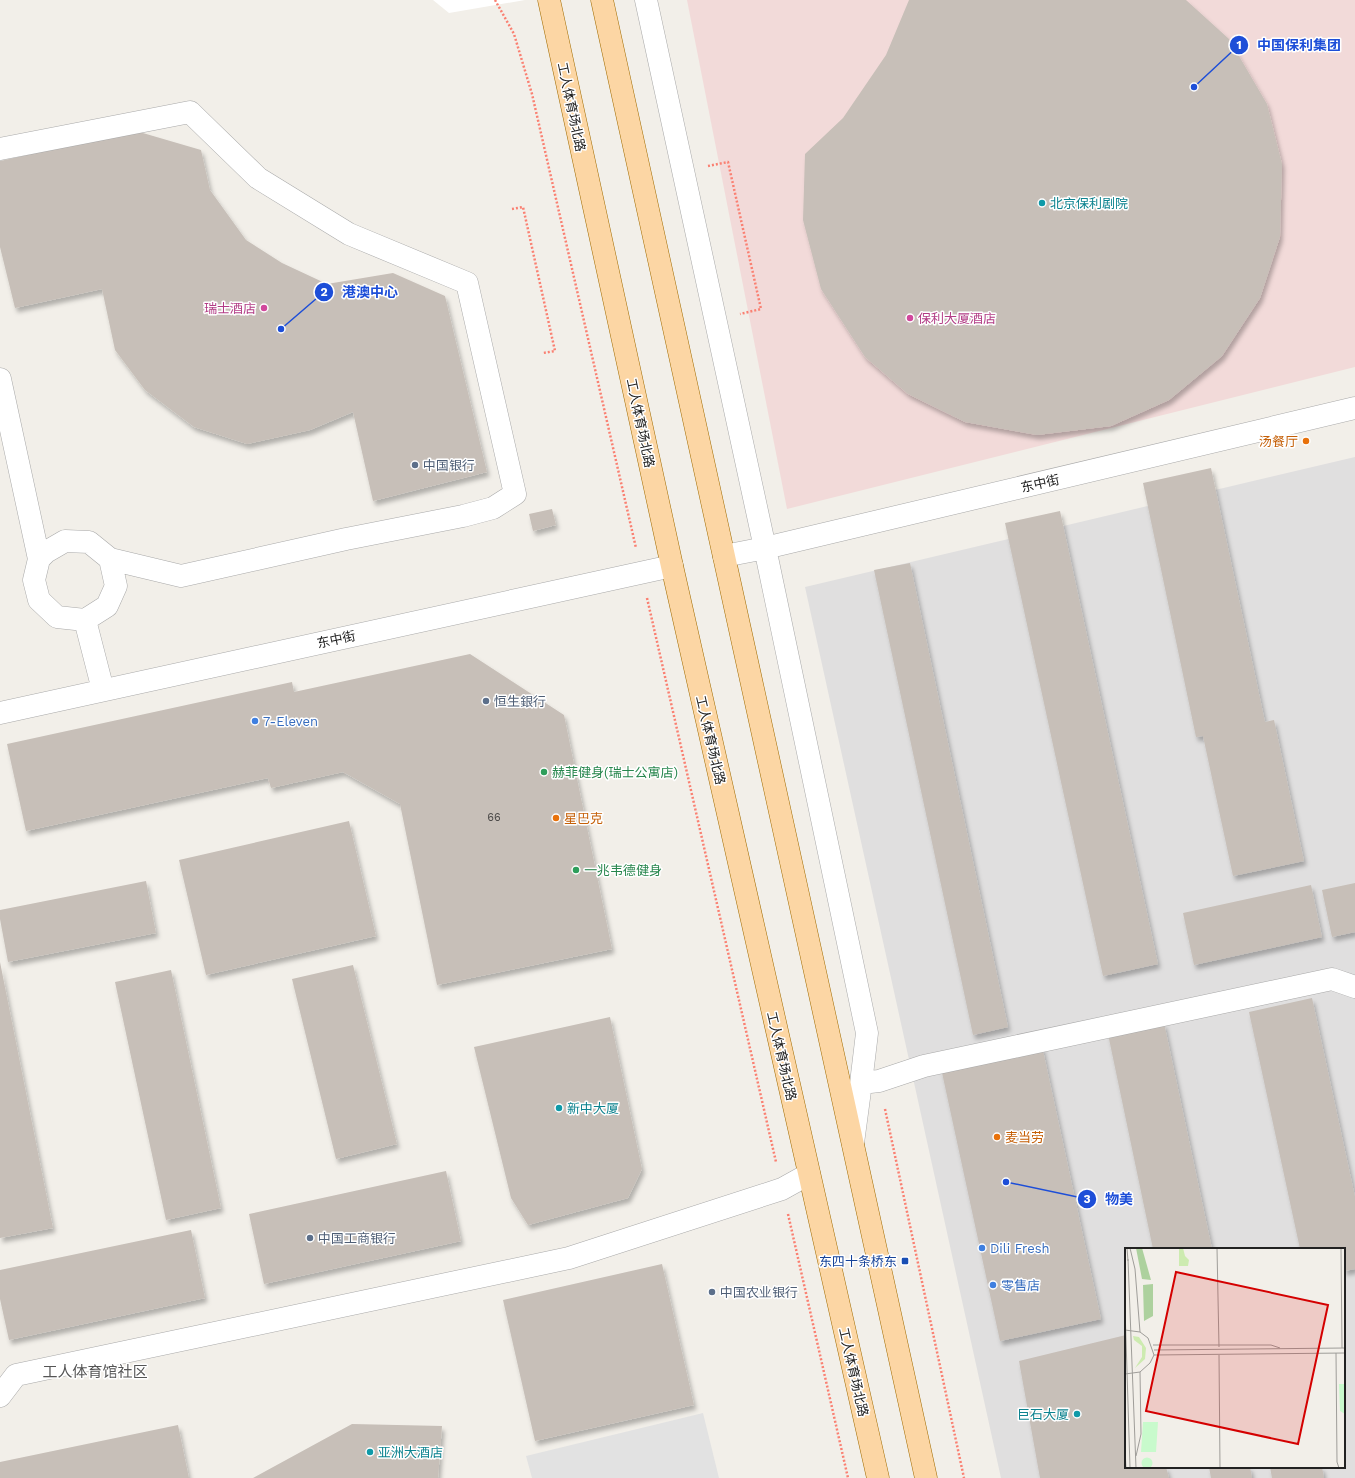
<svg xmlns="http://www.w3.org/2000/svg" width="1355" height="1478" font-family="'Work Sans','Noto Sans SC',sans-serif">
<defs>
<filter id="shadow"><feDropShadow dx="2.5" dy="4.5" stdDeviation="2" flood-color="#0004"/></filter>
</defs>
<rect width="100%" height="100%" fill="#f2efe9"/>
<path fill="#e0dfdf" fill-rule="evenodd" d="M1355,457V1478H1001L805,587ZM1126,1249H1344V1467H1126Z"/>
<path fill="#f2dad9" d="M687,0H1355V367L787,509Z"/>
<path fill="#e2e2e2" d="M703,1413L719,1478H532L526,1456Z"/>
<path fill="#fff" d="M433,0H525L449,13Z"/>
<path fill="#c7bfb8" filter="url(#shadow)" d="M909,0H1186L1229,39L1267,104L1282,164L1280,237L1260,298L1222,356L1169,400L1111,426L1037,435L965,422L908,394L865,357L821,289L803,220L805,154L843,118L886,55Z
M136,131L201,150L210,190L246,240L282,263L327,284L393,273L445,296L487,472L373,501L353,412L310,430L247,444L194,427L145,390L115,350L102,289L15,308L0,247V161Z
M1211,468L1265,722L1274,720L1304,861L1233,876L1203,736L1196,737L1143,483Z
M552,509L556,525L533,531L529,514Z
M1060,511L1158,964L1103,976L1005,523Z
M910,563L1008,1027L973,1035L874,570Z
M470,654L564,715L612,949L437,985L400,804L343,772L271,788L268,778L26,831L7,744L292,682L294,692Z
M349,821L376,936L206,975L179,860Z
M146,881L156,933L8,962L0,919V910Z
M1355,883V932L1332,937L1322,890Z
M1311,885L1322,937L1194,965L1183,913Z
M0,962L53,1228L0,1238Z
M353,965L397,1144L336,1159L292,979Z
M171,970L221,1208L166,1220L115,982Z
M1312,998L1355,1197V1269L1344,1271V1249H1300L1249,1012Z
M610,1017L642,1169L628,1198L528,1225L511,1198L474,1047Z
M1164,1023L1212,1249H1153L1108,1034Z
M1042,1046L1101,1319L1000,1341L941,1068Z
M446,1171L461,1241L264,1284L249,1214Z
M191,1230L205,1298L9,1340L0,1299V1270Z
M662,1264L694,1405L535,1441L503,1300Z
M1126,1335V1467H1166L1169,1478H1040L1019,1361Z
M352,1424L442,1426L438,1478H253Z
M178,1425L189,1478H0V1462Z
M1209,1467H1250L1252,1478H1211Z
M1270,1467H1322L1324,1478H1272Z"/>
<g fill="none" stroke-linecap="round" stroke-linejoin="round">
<defs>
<path id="minor" d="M646,0L765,548L867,1033L861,1083L853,1143
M0,149L190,112L258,178L349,234L467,283L515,494L493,508L463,516L346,539L181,576L110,559
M0,379L39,559
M65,541L89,542L110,559L116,586L107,606L85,620L57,617L39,600L34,580L39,559L46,552Z
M724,556L765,548L1355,408
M85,620L103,690
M0,713L672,566
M861,1083L879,1081L924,1066L1332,979L1355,987
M0,1396L16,1375L569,1258L782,1189L809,1174"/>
<path id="major" d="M549,0L672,566L878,1478
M602,0L926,1478"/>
</defs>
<use href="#minor" stroke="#a9a9a9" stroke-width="23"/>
<use href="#major" stroke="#a06b00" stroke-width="23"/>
<path stroke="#fa8072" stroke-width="2.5" stroke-dasharray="2 2" stroke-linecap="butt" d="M495,0L514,34L532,94L636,548
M708,166L728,162L761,309L740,314
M512,209L523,207L555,351L543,353
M647,598L776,1162
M885,1109L964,1478
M788,1214L848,1478"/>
<use href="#minor" stroke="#fff" stroke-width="22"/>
<use href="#major" stroke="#fcd6a4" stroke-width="22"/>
</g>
<g fill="#0f9aa8" stroke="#fff" stroke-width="1.5">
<circle cx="1042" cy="203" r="4"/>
<circle cx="559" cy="1108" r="4"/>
<circle cx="1077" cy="1414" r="4"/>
<circle cx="370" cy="1452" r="4"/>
</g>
<g fill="#d1479c" stroke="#fff" stroke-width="1.5">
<circle cx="264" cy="308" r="4"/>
<circle cx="910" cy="318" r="4"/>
</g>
<g fill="#e8710a" stroke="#fff" stroke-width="1.5">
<circle cx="1306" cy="441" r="4"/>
<circle cx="556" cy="818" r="4"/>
<circle cx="997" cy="1137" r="4"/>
</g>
<g fill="#5c6f8a" stroke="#fff" stroke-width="1.5">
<circle cx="415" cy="465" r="4"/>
<circle cx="486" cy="701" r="4"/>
<circle cx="310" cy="1238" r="4"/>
<circle cx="712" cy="1292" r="4"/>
</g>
<g fill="#3f7fe0" stroke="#fff" stroke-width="1.5">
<circle cx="255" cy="721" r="4"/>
<circle cx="982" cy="1248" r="4"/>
<circle cx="993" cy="1285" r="4"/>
</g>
<g fill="#2e9e5b" stroke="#fff" stroke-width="1.5">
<circle cx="544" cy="772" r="4"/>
<circle cx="576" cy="870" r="4"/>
</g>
<rect fill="#1a4fb4" stroke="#fff" stroke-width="1.5" x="901" y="1257" width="8" height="8" rx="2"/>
<g text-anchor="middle" stroke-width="3" stroke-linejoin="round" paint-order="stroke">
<g font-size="11" fill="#4b4948">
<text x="494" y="821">66</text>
</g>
<g font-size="13" fill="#222" stroke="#fff">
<text transform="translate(572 107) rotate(78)" y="5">工人体育场北路</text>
<text transform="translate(641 423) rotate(78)" y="5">工人体育场北路</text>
<text transform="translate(1040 483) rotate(-13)" y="5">东中街</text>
<text transform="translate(336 639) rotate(-12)" y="5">东中街</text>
<text transform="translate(711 740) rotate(77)" y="5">工人体育场北路</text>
<text transform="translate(782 1056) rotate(77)" y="5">工人体育场北路</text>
<text transform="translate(854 1372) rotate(77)" y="5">工人体育场北路</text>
</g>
<g font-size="13" fill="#0d838f" stroke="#fff" text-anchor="start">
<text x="1050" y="208">北京保利剧院</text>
<text x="567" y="1113">新中大厦</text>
<text x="1069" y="1419" text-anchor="end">巨石大厦</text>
<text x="378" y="1457">亚洲大酒店</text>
</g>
<g font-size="13" fill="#b23c85" stroke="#fff" text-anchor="end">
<text x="256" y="313">瑞士酒店</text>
<text x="918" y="323" text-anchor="start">保利大厦酒店</text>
</g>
<g font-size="13" fill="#c56008" stroke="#fff" text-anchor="start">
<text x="1298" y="446" text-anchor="end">汤餐厅</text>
<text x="564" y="823">星巴克</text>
<text x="1005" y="1142">麦当劳</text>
</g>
<g font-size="13" fill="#4e5e75" stroke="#fff" text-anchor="start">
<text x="423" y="470">中国银行</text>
<text x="494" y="706">恒生銀行</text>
<text x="318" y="1243">中国工商银行</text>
<text x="720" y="1297">中国农业银行</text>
</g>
<g font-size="13" fill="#366cbe" stroke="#fff" text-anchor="start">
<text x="263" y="726">7-Eleven</text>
<text x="990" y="1253">Dili Fresh</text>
<text x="1001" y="1290">零售店</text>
</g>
<g font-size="13" fill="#27864d" stroke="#fff" text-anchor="start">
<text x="552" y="777">赫菲健身(瑞士公寓店)</text>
<text x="584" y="875">一兆韦德健身</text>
</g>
<g font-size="13" fill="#164399" stroke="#fff" text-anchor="end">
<text x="897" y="1266">东四十条桥东</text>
</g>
<g font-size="15" fill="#555" stroke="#fff">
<text x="95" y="1377">工人体育馆社区</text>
</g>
</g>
<g transform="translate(1125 1248)">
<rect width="220" height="220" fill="#f2efe9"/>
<path d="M54,0H58L60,8L64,12L63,18H54ZM8,88L14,89L21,100L20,111L10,120L17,109V98L9,92Z" fill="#cdebb0"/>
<path d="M11,0H17L26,32L17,31ZM28,36V68L19,73L18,37Z" fill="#add19e"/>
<path d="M214,136H220V166L215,163ZM18,174H33L31,204H16ZM16.5 215a5.5 5.5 0 1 1 11 0a5.5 5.5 0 1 1-11 0Z" fill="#c8facc"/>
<path fill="none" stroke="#9f9d99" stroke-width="1" d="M2,0L3,13M5,0L10,21L15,84M92,0L94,99M216,0L217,100M3,11L11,220M0,59L5,220M0,82L15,84L23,90L29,107L25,115L15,124L0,126M28,97H146L155,100M29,102L220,100M211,105L212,214L214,220M29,107L220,105M94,107L95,220M0,202L1,220M11,208L16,186L15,124"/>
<path fill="#d40000" fill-opacity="0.15" stroke="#d40000" stroke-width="2" d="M51,24L203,57L173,196L21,163Z"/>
<rect width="220" height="220" fill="none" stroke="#222" stroke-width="2"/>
</g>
<path fill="none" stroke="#1d4ed8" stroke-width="1.5" d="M1194 87L1239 45M281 329L324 292M1006 1182L1087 1199"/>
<g fill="#1d4ed8" stroke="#fff" stroke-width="1.5">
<circle cx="1194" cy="87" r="4"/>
<circle cx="281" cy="329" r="4"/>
<circle cx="1006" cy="1182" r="4"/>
<circle cx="1239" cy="45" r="10"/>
<circle cx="324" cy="292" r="10"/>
<circle cx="1087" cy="1199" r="10"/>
</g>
<g font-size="12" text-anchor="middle" font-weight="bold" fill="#fff">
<text x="1239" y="49">1</text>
<text x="324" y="296">2</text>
<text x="1087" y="1203">3</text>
</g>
<g font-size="14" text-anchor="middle" font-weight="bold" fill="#1d4ed8" stroke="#fff" stroke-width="3" stroke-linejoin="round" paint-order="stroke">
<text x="1299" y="50">中国保利集团</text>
<text x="370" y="297">港澳中心</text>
<text x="1119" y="1204">物美</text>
</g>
</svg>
